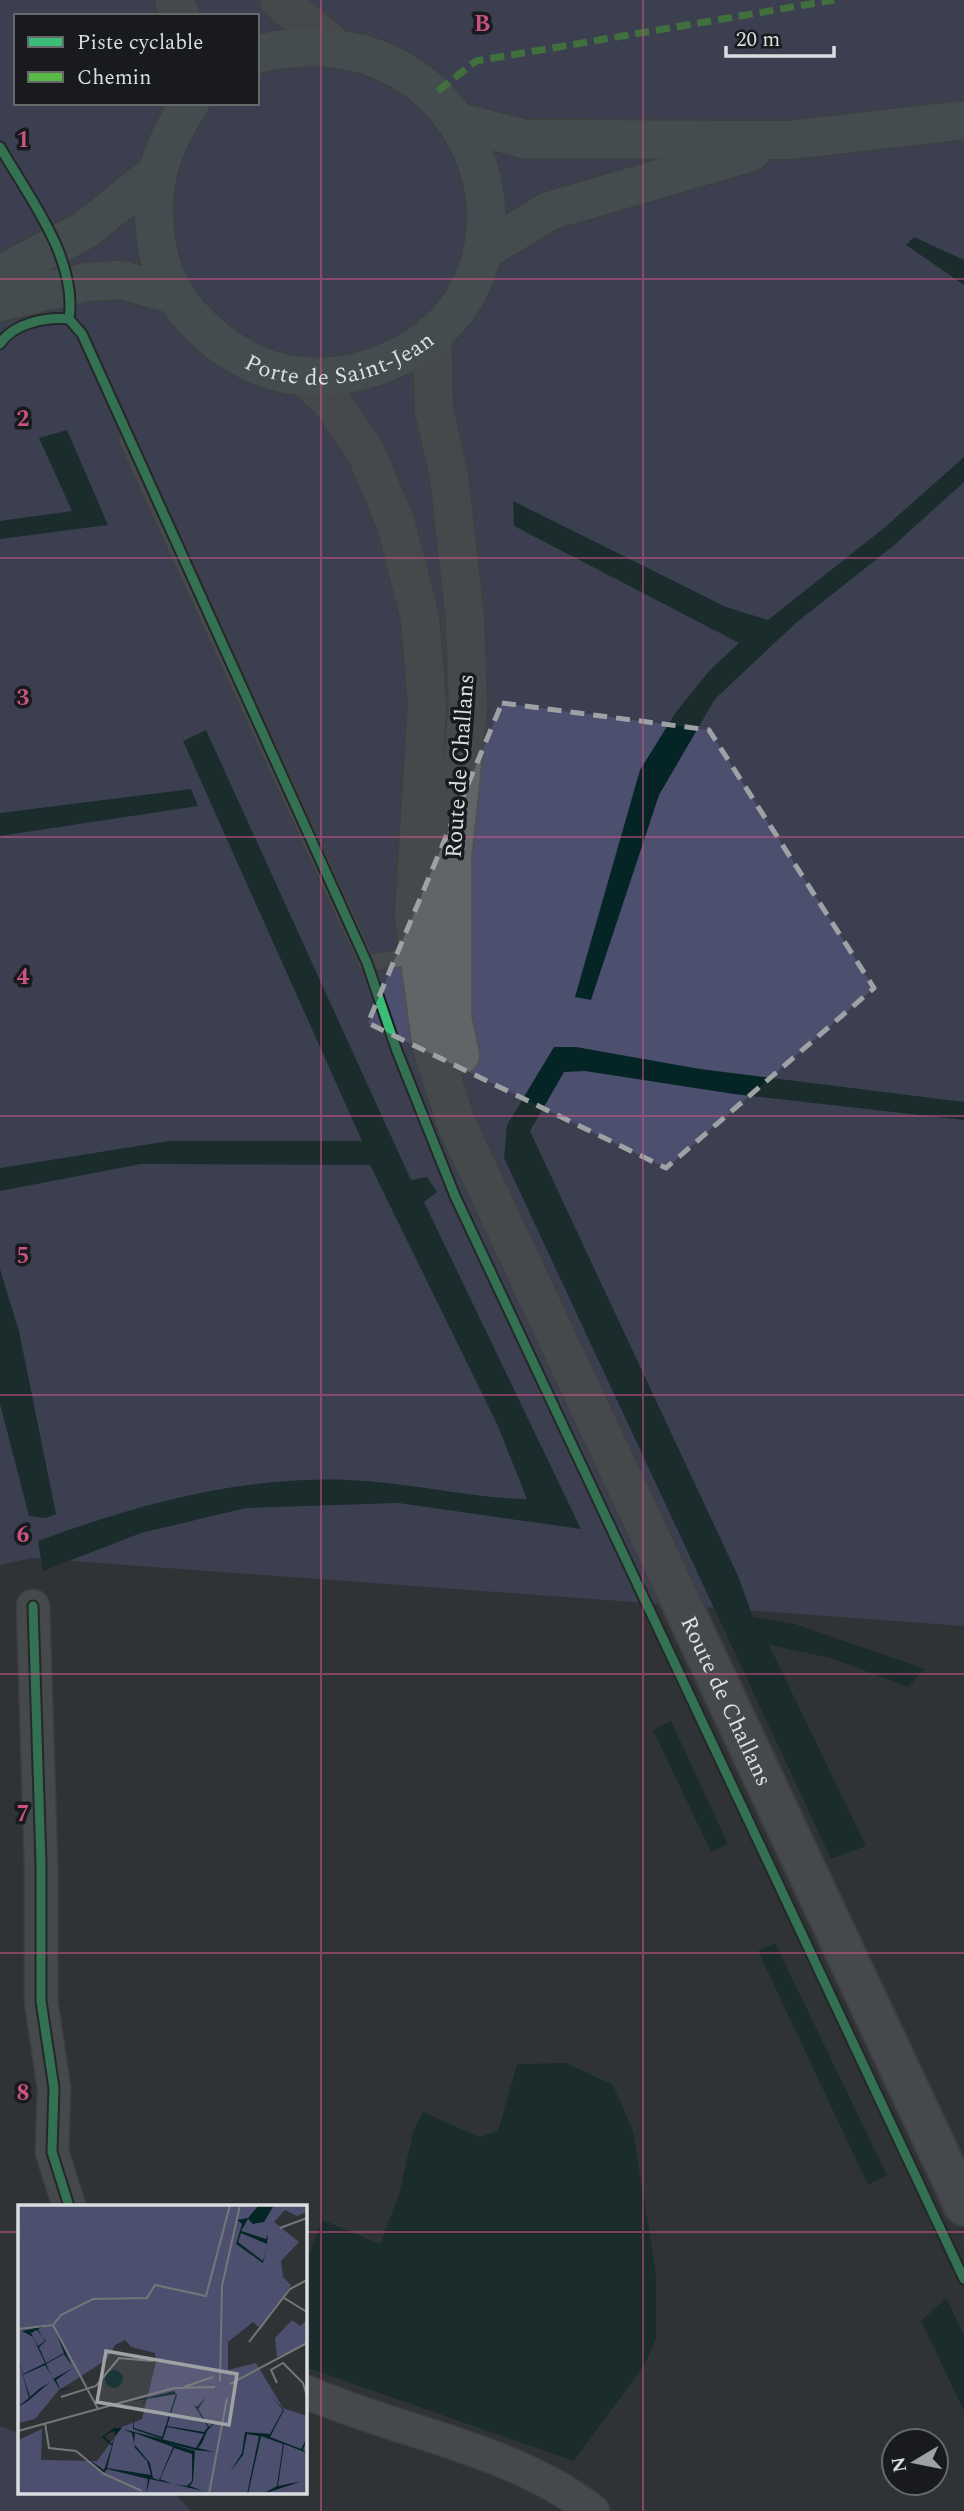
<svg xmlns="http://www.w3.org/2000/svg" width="964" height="2511" font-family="Spectral,serif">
<rect width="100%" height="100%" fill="#303335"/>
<path fill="#4d4f6f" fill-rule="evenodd" d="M0,0H964V1626L31,1558L0,1565ZM16,16H257V103H16Z
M0,2426L19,2433V2492H173L191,2511H0Z"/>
<path fill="#042425" d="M914,237L964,260V285L906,245Z
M67,430L108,525L0,539V521L72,511L39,438Z
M964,457V482L892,547L797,622L715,699L659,795L591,1000L575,997L640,770L676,712L709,671L739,643L514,526L513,501L726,607L768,620L884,528Z
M206,730L411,1180L427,1177L437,1192L424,1202L581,1529L398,1503L246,1508L141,1533L43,1571L38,1541C138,1504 241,1476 348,1480C408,1482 468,1498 527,1499L497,1424L370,1165L141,1164L0,1191V1168L169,1141H362L183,741Z
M191,789L198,806L0,836V813Z
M554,1047H576L700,1069L964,1102V1120L734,1094L585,1071L564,1072L530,1131L738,1576L753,1617L795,1624L925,1669L908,1687L831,1658L769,1645L866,1846L831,1859L504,1158L507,1125Z
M0,1269L19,1331L56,1514L46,1518L29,1516L0,1404Z
M671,1721L728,1844L711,1852L653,1730Z
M775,1943L887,2175L868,2185L758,1951Z
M566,2063L613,2085L633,2131L656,2273V2338L645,2364L574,2461L305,2367V2264L323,2220L380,2244L399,2194L414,2129L423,2112L479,2137L498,2131L517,2064Z
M946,2298L964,2335V2411L921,2321Z"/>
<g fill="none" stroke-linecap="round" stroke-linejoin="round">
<defs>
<path id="lane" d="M127,440L367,963L418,955"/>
<path id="street" d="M33,1606L41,1864V2001L54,2088L52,2152L69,2206
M304,2391C399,2433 509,2447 593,2511"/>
<g id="secondary">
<path d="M174,0L181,16"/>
<path d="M279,0L329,42"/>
<path d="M432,334L434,410L449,476L465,618L468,708L452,858V1017L460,1055"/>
<path id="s1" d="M305,377L330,400L365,450L396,524L420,618L427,705L414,915L432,1048L457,1125L964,2206"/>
</g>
<g id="primary">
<path id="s2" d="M190,103C158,152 148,189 157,247C166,301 209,342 255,364C292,381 336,380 374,367C574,299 489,0 257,54"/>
<path d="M463,123L524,139L790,140L964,120"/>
<path d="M482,252L549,211L751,152"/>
<path d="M0,275L85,230L156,173"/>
<path d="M0,302L86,282L121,280L175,295"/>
</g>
</defs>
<use href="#lane" stroke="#4f5154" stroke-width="19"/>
<use href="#street" stroke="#4f5154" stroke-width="35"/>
<use href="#secondary" stroke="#4f5154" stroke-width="42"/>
<use href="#primary" stroke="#4f5154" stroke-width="42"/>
<use href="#lane" stroke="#626567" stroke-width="16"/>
<use href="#street" stroke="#626567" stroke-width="32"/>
<use href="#secondary" stroke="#626567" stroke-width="38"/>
<use href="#primary" stroke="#5d6c70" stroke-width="38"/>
<path stroke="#58b947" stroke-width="7" stroke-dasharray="14 7" stroke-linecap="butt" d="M438,91L476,61L834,0"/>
<defs>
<path id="cycleway" d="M0,147C28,196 78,259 69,319
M0,344C13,323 46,317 69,319L82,334L367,963L397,1051L455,1196L964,2279
M33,1606L41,1864V2001L54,2088L52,2152L69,2206"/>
</defs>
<use href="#cycleway" stroke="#181a1d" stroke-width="13"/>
<use href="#cycleway" stroke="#3abd76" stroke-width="9"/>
</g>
<path d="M0 0H964V2511H0ZM502,703L709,730L874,988L666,1168L368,1023Z" fill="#303335" fill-opacity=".55" fill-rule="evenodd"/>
<path fill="none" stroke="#9ea2a5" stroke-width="5" stroke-dasharray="14 9" stroke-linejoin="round" d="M502,703L709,730L874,988L666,1168L368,1023Z"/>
<path fill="none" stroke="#c95383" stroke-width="2" stroke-opacity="0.55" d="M321,0V2511M643,0V2511M0,279H964M0,558H964M0,837H964M0,1116H964M0,1395H964M0,1674H964M0,1953H964M0,2232H19M304,2232H964"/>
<g text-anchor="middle" stroke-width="7" stroke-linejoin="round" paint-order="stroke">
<g font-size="23" fill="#dadee1" stroke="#181a1d">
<text dy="8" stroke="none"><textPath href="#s2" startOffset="399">Porte de Saint-Jean</textPath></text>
<text transform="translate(459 766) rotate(-86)" y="8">Route de Challans</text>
<text dy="8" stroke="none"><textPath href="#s1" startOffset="1421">Route de Challans</textPath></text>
</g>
</g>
<g transform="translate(18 2205)">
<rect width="289" height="289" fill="#303335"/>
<path d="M0,0H289V7L279,11L267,5L256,17L281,37L263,56L265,72L273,80L243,124L235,117L210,137V165L238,158L265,203L289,211V289H0V235L24,224L23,255L79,256L104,222L124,214L138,157L137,148L113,142L107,135L97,140L88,155L40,186L17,214L0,218ZM274,115L282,121L289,115V139L259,152L257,133Z" fill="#4d4f6f"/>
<path d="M256,0L246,17L235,19L230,14L223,26L248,34L250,29L249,39L223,28L220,37L245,56L249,41L245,58L218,39L224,19L219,15L230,13L240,1ZM27,121L20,124L24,132L19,125L13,128L20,141L27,136L24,132L28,136L21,142L28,158L46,148L37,124L54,161L46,149L28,159L35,174L55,163L38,175L42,184L54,183L42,185L27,160L5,170L12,192L21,184L32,177L10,196L0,202V195L2,200L11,193L0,152L5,169L27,158L15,132L4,126ZM87 174a9 9 0 1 1 18 0a9 9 0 1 1-18 0ZM156,186L159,190L149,221L186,227L190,222L176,200L162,190L179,202L188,192L180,204L191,222L199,215L189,226L184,238L180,243L196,247L177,245L147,237L177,246L175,276L172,281L185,286L155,279L169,281L174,276V249L156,243L142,274L154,279L132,274L128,289L130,274L89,264L86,268L68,252L86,265L94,241L84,232L71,241L96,223H104L97,231L96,226L86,231L94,239L97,231L89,263L133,270L129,256L117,243L114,228L105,224L178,243L186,229L149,222L145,234L115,224V210L116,223L144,232L158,189L128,194L124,202L126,195L115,196ZM117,228L155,242L141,275L135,273L132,258L116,239ZM253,191L266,205L252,232L283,244L289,233L285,245L289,248L266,239L260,281L274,278L282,277L245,289L259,281L265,239L243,231L230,289H229L241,231L229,229L225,250L212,267L224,248L227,227L252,229L265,205Z" fill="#042425" fill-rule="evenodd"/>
<path fill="none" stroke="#74777a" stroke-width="2" d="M262,23L289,13M266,93L289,107M35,120L43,110L75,94L129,93L137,80L188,91L212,0M0,124L35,120L80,204M231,137L272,84L289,75M202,176L204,81L222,0M259,178L253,165L265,158L285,178L289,191M212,179L289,138M166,182L195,172M43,192L78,181L101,153L135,156M27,218L31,243L58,246L86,269L124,286M0,226L156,183L197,182M191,289L209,193"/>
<path fill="#9ea2a5" fill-opacity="0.15" stroke="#9ea2a5" stroke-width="3.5" d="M88,146L219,169L211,220L79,197Z"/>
<rect width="289" height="289" fill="none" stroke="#dadee1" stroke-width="3.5"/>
</g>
<g font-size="23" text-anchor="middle" font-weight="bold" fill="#c95383" stroke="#181a1d" stroke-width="7" stroke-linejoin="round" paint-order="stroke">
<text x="482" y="31">B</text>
<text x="23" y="147">1</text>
<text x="23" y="426">2</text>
<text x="23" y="705">3</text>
<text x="23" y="984">4</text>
<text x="23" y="1263">5</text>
<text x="23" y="1542">6</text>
<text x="23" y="1821">7</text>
<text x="23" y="2100">8</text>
</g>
<rect x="14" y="14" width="245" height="91" fill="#181a1d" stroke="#66686b" stroke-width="2"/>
<rect x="28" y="37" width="35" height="10" fill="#3abd76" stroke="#66686b" stroke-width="2"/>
<text x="77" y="49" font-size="21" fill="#dadee1">Piste cyclable</text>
<rect x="28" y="72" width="35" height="10" fill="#58b947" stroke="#66686b" stroke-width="2"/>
<text x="77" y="84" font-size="21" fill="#dadee1">Chemin</text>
<g transform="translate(915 2462) rotate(260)"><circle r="33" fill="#181a1d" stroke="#66686b" stroke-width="2"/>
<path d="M0-5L12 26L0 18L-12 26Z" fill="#9ea2a5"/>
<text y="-10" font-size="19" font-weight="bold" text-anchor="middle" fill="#dadee1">N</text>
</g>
<path d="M726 46v10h108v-10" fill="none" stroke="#dadee1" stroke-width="3.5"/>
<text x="736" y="46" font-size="21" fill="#dadee1" stroke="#181a1d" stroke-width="5" paint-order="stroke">20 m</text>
</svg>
